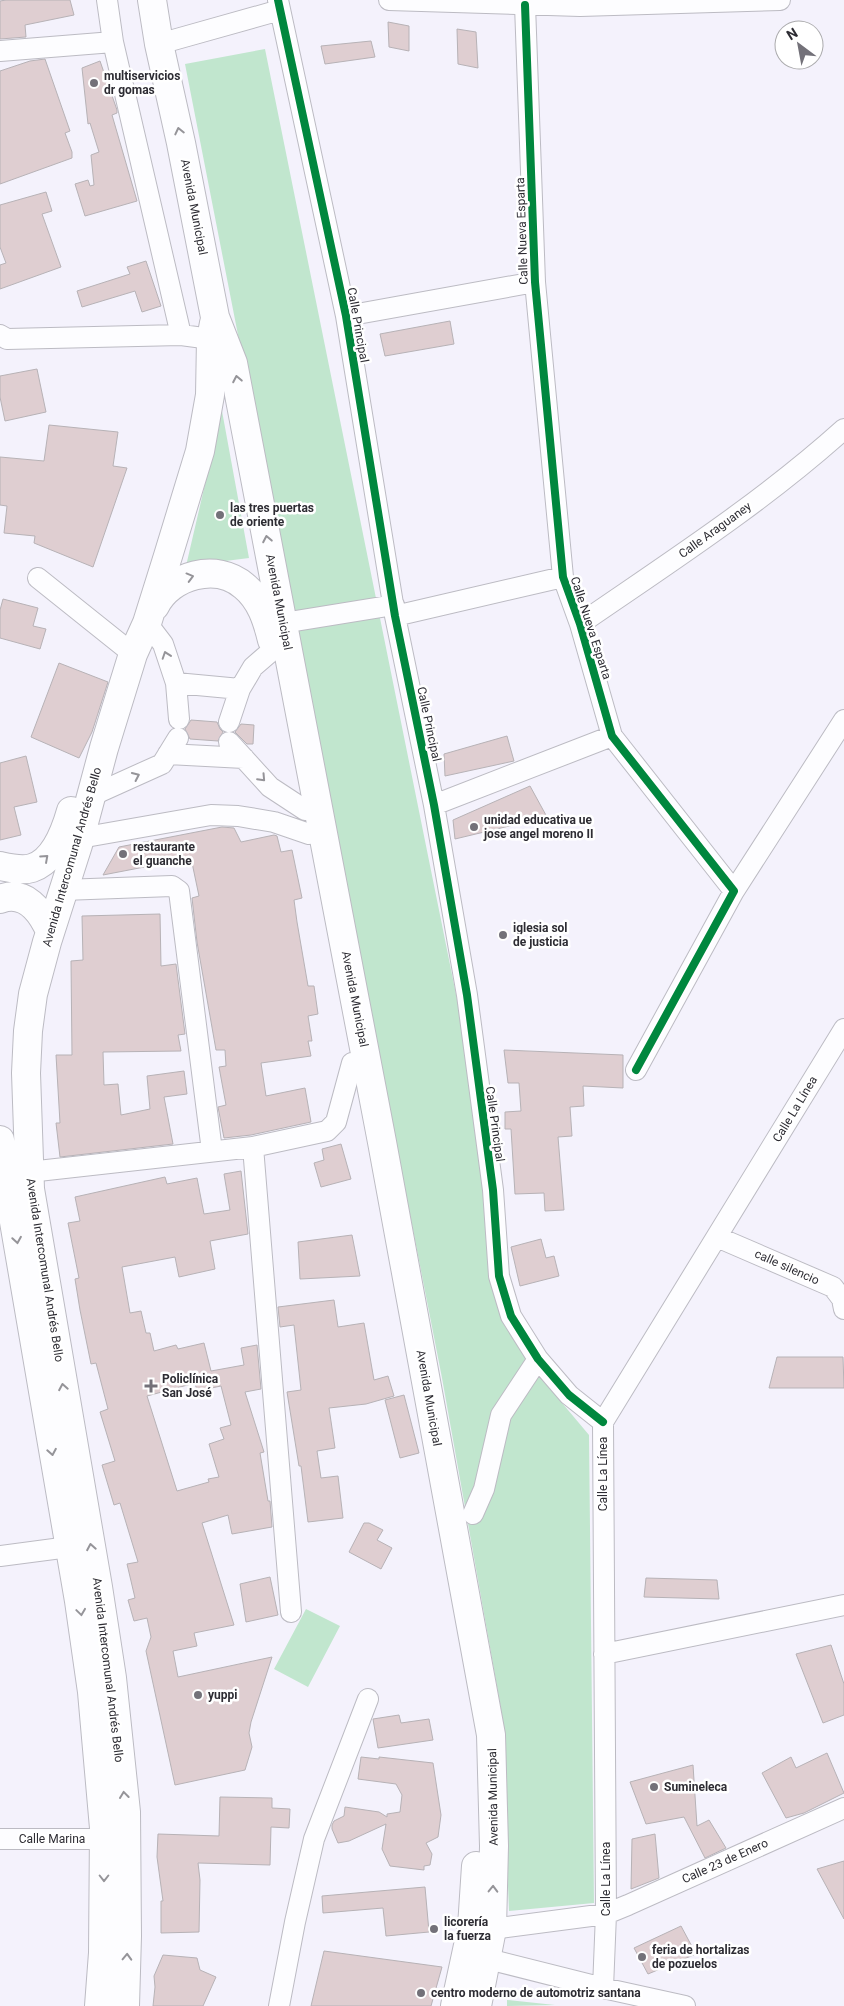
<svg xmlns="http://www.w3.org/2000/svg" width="844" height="2006" font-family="Roboto,sans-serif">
<rect width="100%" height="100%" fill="#f4f2fc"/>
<path fill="#c1e6ce" d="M265,49L459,1009L504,1325L547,1385L589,1435L594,1903L509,1911L501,1709L442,1378L185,64Z
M222,411L249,558L186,566Z
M306,1609L340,1626L308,1687L274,1669Z
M507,2000L555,2005L507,2006Z"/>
<path fill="#dfced1" stroke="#b7b2b6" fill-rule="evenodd" d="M6,0H70L74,15L25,25L26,37L0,39V1Z
M388,22L409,26V51L389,47Z
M457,29L476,32L478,68L458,64Z
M371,41L375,57L325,64L321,46Z
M45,59L70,131L65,133L72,152V158L0,184V71L30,61Z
M100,61L117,110V113L112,115L137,201L85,216L75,184L88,180L90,186L94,185L91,155L99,152L90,123L88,124L82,68Z
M46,192L52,211L42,214L61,267L0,289V265L6,263L0,247V205Z
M146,261L161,306L142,312L135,291L82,307L77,291L130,274L127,267Z
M450,321L454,344L385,356L380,334Z
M37,369L46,412L5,421L0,397V376Z
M49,425L118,432L113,466L127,468L93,567L34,543L35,536L4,533L7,506L0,505V457L44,461Z
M3,599L38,608L33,626L46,629L40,649L0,638V610Z
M59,663L108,682L92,732L79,758L31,737Z
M191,720L217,722L220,729L223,732L218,741L190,739L185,729Z
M241,724L254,725L253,744H247L235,732Z
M507,736L514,761L445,776L444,754Z
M26,756L37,802L14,807L21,835L0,840V763Z
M530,786L547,817L455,839L453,820Z
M222,827L234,828L241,842L274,835L277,836L281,852L292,850L302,898L294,900L297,922L308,986H314L318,1014L308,1016L312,1041H308L311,1056L261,1063L266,1096L305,1088L311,1122L251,1135L224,1138L218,1107L226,1105L219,1067L226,1066L225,1050H216L197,942L192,898L199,896L191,858L103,875L119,847Z
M160,914L161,966L176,964L185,1034L178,1035L181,1051L103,1052L104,1085L118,1084L121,1115L150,1109L147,1076L184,1071L187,1094L164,1097L173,1144L60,1157L56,1123H60L56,1055H72L71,961L83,960L82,916Z
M504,1050L623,1055V1088L583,1086L584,1106L570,1107L572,1136L558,1137L564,1210L545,1211L544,1193L515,1194L511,1129H505V1112L521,1111L519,1083H508Z
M341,1144L351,1179L321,1187L314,1163L324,1160L322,1149Z
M241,1171L248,1234L210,1241L215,1269L179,1277L175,1257L122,1267L130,1313L141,1311L146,1333H150L154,1351L176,1345L178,1349L204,1343L211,1371L244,1365L241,1348L257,1345L261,1389L245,1392L264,1452L260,1453L268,1501H270L272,1527L232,1534L228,1515L202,1523L234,1625L194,1633L197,1646L173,1651L178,1677L272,1657L251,1722L249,1733L252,1747L245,1770L175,1785L146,1651L151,1637L147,1618L134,1621L128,1600L135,1598L127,1564L138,1562L120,1503L114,1505L102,1465L115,1461L100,1412L108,1409L96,1363L91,1364L80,1310L75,1279L79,1278L68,1223L80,1221L75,1197L165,1177L167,1184L197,1178L204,1214L230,1210L224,1174ZM195,1383L197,1391L221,1386L231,1425L220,1428L224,1439L209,1444L219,1477L208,1479L209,1482L177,1491L147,1396Z
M352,1235L360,1276L300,1279L298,1242Z
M541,1239L546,1258L554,1256L559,1276L520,1286L511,1247Z
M334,1300L338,1327L364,1323L374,1380L388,1376L394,1396L366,1404L329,1408L335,1448L317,1451L321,1478L338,1476L343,1518L308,1522L301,1466H299L287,1392L301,1390L294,1325L280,1327L278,1307Z
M777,1357H843L844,1388H769Z
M404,1395L419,1453L400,1458L385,1400Z
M364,1523H369L383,1530L377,1540L392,1548L381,1569L349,1552Z
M270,1577L278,1615L246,1622L240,1584Z
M646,1578L717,1580L719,1599L644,1597Z
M831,1645L844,1684V1715L823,1723L796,1654Z
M399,1715L401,1723L429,1719L433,1740L378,1748L373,1719Z
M827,1753L844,1793L804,1813L786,1818L762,1773L791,1757L796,1768Z
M361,1757L379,1759V1757L433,1763L441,1815L438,1837L426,1843L432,1854L430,1865L424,1866V1870L390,1866L382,1849L386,1824L349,1841L338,1843L332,1829V1825L334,1821L344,1816L345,1807L379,1812L387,1817V1814L400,1812L402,1795L396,1784L358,1779Z
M693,1765L697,1826L709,1820L726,1848L705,1858L684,1817L646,1824L630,1782Z
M220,1797L272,1798V1808L290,1809L289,1828L271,1827L270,1865L198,1863L200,1880L199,1932L161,1933V1901H163L157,1857L158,1834L219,1836Z
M655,1834L659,1878L631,1889L632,1839Z
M844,1861V1919L817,1869Z
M425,1887L429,1932L386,1936L383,1908L323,1913L322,1896Z
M681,1926L696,1954L648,1974L634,1948Z
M324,1951L442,1967L431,2006H311Z
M163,1955L197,1958L200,1970L216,1977L203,2006H153L155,1987L154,1976Z"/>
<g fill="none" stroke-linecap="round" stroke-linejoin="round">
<defs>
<path id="minor" d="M107,0L113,42L181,335
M278,0L346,316L395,616L434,805L467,995L493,1190L499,1276L511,1316L538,1359L569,1395L603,1422
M389,0L580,6L780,0
M525,5L535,282L563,577L580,624L612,736L734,891L636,1070
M159,44L280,10
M0,51L113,42
M346,316L535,282
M0,335L7,339L181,335L211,339
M38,578L133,654
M395,616L563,577
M147,623L163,644L176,683L179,719
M283,623L394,605
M580,624C670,562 763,502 844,429
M176,683L240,689
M229,722L240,689L253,667L275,648
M229,742L270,787L305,810
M168,754L244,758
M91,796L162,764L178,738
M434,805L612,736
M80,838L211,815L238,816L274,822L309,834
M63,890L172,886L179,891L212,1151
M734,891L844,720
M253,1147L291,1612
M29,1172L253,1147L327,1131L336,1122L352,1063
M717,1237L833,1287L842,1299L844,1309
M473,1514L484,1489L501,1415L538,1359
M0,1556L69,1547
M604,1654L844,1605
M0,1839H104
M480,1928L492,1929L606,1914L628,1905L844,1808
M473,1959H488L603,1988L685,2006
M603,1988L606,1914L603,1422L844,1029
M279,2006L295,1922L314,1839L368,1699"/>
<path id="highway" d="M152,0L159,44L181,143L215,317L233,363L382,1142L491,1735L494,1846L492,1929L477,2006
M155,606C170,575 217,562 244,586C261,600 267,620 272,640
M0,866C9,868 22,871 32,868C54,861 65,832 71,811
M0,899C25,889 41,911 50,931
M0,1140L79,1601L92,1692L104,1828L103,1953L99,2006
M125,2006L127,1936L126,1812L112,1678L98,1587L30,1189L26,1073L28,1031L33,994L47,942L78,845L104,748L133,654L147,623L168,556L200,451L210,395L211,339L214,323
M455,2006L472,1927L476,1866"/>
</defs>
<use href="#minor" stroke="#bcbbc3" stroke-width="22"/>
<use href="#highway" stroke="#bcbbc3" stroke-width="30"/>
<use href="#minor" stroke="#fdfdff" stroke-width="20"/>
<use href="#highway" stroke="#fdfdff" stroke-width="28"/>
<defs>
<path id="cycleway" d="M278,0L346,316L395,616L434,805L467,995L493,1190L499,1276L511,1316L538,1359L569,1395L603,1422
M525,5L535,282L563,577L580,624L612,736L734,891L636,1070"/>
</defs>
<use href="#cycleway" stroke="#fff" stroke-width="11"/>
<use href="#cycleway" stroke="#00873e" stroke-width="8"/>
</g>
<defs><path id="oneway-chevron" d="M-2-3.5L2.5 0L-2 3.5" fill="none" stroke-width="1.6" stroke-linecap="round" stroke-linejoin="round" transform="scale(1.25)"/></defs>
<g stroke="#959499">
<use href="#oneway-chevron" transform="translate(179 131) rotate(-103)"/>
<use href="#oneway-chevron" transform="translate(237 379) rotate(-101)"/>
<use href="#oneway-chevron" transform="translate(267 539) rotate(-101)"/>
<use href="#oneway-chevron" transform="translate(190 577) rotate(-15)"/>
<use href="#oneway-chevron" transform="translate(166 655) rotate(-109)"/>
<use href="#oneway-chevron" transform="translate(136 776) rotate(-25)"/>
<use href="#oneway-chevron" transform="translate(262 778) rotate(47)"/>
<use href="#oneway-chevron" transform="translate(45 858) rotate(-42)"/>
<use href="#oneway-chevron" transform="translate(17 1240) rotate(81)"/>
<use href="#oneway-chevron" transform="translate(63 1387) rotate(-100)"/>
<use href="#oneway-chevron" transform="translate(52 1452) rotate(80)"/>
<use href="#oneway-chevron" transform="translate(91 1547) rotate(-100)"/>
<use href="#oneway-chevron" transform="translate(81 1612) rotate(82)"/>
<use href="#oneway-chevron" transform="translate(124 1795) rotate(-97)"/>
<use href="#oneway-chevron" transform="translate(104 1878) rotate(90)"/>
<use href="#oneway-chevron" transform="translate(493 1889) rotate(-89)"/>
<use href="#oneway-chevron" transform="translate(127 1957) rotate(-88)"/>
</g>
<g fill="#737179" stroke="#fff" stroke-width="2">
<circle cx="94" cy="83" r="5"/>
<circle cx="220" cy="515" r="5"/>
<circle cx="474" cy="827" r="5"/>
<circle cx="123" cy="854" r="5"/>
<circle cx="503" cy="935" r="5"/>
<path d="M148.5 1378.5h5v5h5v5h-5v5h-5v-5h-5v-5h5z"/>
<circle cx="198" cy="1695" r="5"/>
<circle cx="654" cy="1787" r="5"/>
<circle cx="434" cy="1929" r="5"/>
<circle cx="642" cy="1957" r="5"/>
<circle cx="421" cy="1993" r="5"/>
</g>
<g text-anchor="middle" stroke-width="5" stroke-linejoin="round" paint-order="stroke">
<g font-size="12" font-weight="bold" fill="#2d2c33" stroke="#fff" text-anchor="start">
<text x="104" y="80">multiservicios<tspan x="104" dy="14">dr gomas</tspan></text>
<text x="230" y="512">las tres puertas<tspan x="230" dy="14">de oriente</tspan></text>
<text x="484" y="824">unidad educativa ue<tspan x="484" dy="14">jose angel moreno II</tspan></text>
<text x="133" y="851">restaurante<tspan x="133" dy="14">el guanche</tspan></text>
<text x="513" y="932">iglesia sol<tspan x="513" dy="14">de justicia</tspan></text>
<text x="162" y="1383">Policlínica<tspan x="162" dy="14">San José</tspan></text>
<text x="208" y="1699">yuppi</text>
<text x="664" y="1791">Sumineleca</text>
<text x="444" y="1926">licorería<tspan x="444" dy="14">la fuerza</tspan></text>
<text x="652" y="1954">feria de hortalizas<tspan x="652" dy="14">de pozuelos</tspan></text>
<text x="431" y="1997">centro moderno de automotriz santana</text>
</g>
<g font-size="12" fill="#2d2c33" stroke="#fff">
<text transform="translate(194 207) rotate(79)" y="4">Avenida Municipal</text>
<text transform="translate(522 231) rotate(-92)" y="4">Calle Nueva Esparta</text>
<text transform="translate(358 325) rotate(80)" y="4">Calle Principal</text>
<text transform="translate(715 530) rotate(-36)" y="4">Calle Araguaney</text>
<text transform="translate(279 602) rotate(79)" y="4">Avenida Municipal</text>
<text transform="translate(591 628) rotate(72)" y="4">Calle Nueva Esparta</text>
<text transform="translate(429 724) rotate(78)" y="4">Calle Principal</text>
<text transform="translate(72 857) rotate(-74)" y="4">Avenida Intercomunal Andrés Bello</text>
<text transform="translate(355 999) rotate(79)" y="4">Avenida Municipal</text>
<text transform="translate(795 1109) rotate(-59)" y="4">Calle La Línea</text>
<text transform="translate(495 1124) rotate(82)" y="4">Calle Principal</text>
<text transform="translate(787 1267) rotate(24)" y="4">calle silencio</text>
<text transform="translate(45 1270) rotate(81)" y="4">Avenida Intercomunal Andrés Bello</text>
<text transform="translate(429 1398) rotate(80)" y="4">Avenida Municipal</text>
<text transform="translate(603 1474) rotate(-90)" y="4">Calle La Línea</text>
<text transform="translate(108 1670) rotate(83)" y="4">Avenida Intercomunal Andrés Bello</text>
<text transform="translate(493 1797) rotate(-91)" y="4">Avenida Municipal</text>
<text x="52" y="1843">Calle Marina</text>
<text transform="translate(725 1861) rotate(-24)" y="4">Calle 23 de Enero</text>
<text transform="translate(606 1879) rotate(-90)" y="4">Calle La Línea</text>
</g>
</g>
<g transform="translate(799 45) rotate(328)"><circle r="24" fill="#ffffff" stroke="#ababad"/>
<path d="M0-4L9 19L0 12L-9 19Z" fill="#737179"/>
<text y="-8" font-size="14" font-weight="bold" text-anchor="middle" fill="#2d2c33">N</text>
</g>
</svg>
